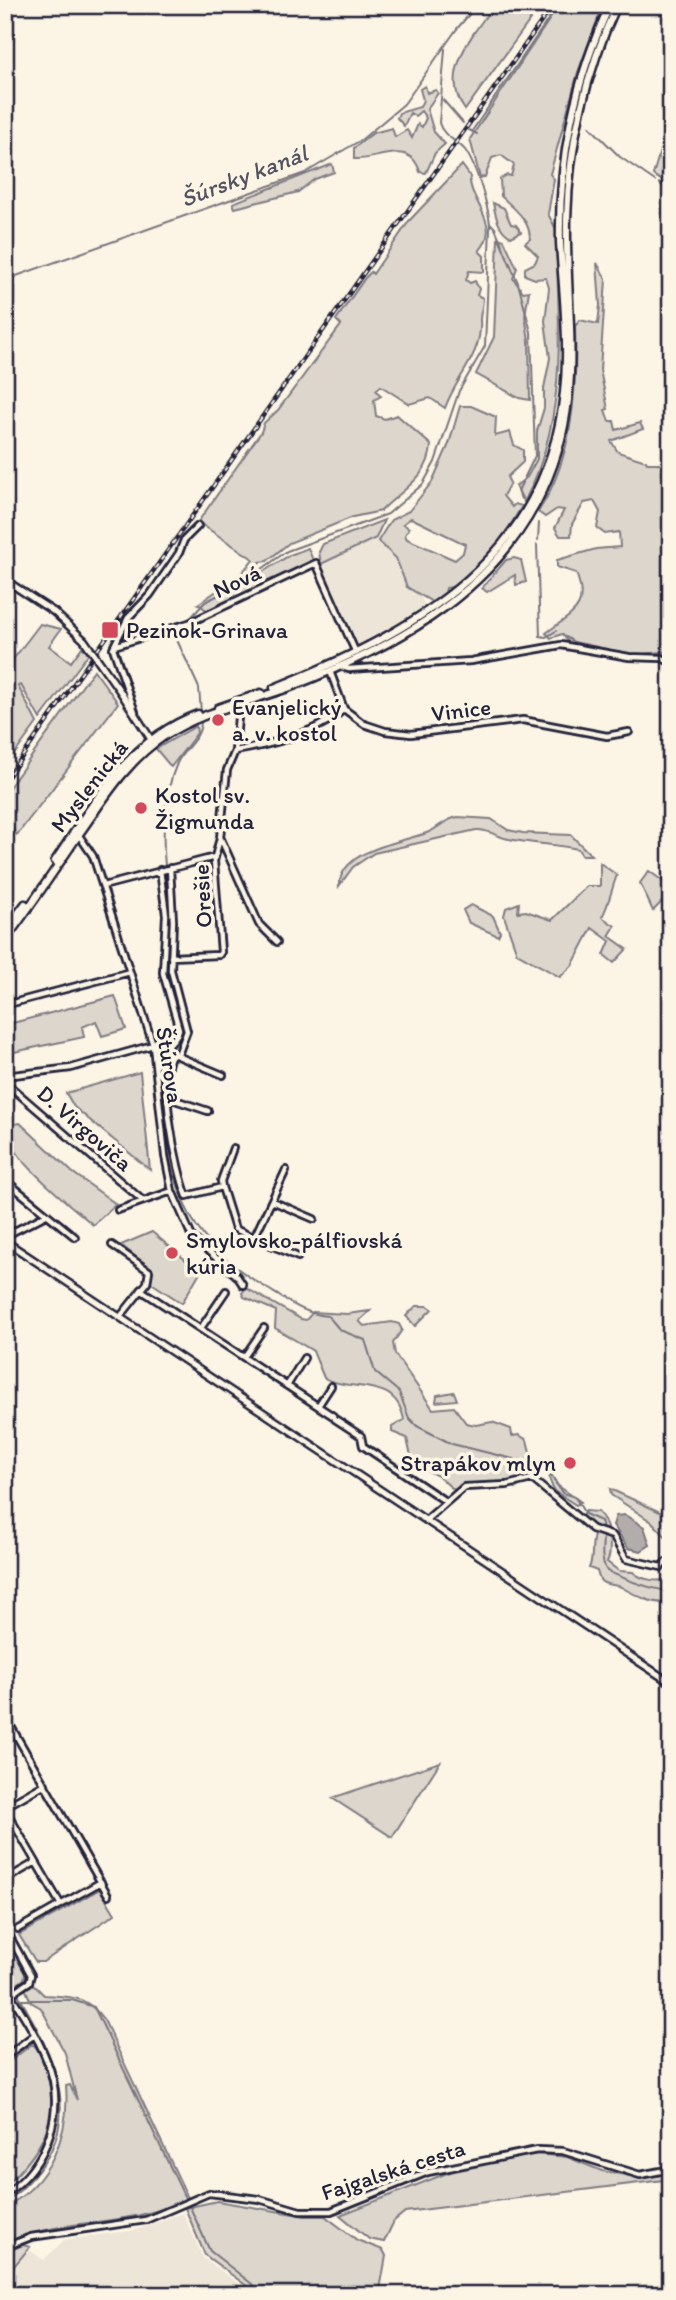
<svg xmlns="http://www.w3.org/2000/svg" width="676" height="2300" font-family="Itim,sans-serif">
<rect width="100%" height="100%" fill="#fcf5e5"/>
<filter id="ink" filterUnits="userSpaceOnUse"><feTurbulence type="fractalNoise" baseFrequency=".0143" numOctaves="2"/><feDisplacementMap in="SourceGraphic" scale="14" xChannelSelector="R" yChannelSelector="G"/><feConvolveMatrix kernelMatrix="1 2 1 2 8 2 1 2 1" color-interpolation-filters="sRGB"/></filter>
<g filter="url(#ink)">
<path fill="#ece5d8" d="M376,536L380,545L396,557L407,587L420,595L427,610L353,651L314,563L320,561L322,563Z
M183,2213L203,2258L254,2295H5V2281L29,2250L44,2260L64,2240L136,2230Z"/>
<path fill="#dcd6cc" stroke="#7f7c84" stroke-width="2" fill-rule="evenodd" d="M494,5H541L465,110C439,74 472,35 494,5Z
M559,5H603L578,72L550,174L554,179L548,214L556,229C558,322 570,416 524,502L516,486L527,477L537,459V431L544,408V388L550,358L545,321L549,288L546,278L535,279L525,275V268L535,263L538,256L525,243L530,239C530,219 513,208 501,196L500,179L507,175L511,176L514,165L501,155L492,158L485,177L480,178L470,139Z
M425,86L427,93L436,90L438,93L427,109L434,132L445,144L435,153L426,173L420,172C410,138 378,161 354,159V148L373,133L392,128L395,137L407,130L412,138L418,124L422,127L426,118L421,111L415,116L410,113L404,126L397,118L399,113L420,107L423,100L420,89Z
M661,148L671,151V186L653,175Z
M332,164L334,172L315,179L298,192L235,208L233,203Z
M462,165L470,176C467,200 504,224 479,251L484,256V272L469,271L466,280L470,283L475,281L479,289L477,295L483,298C483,306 480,313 480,320C483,354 456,377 445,408L430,398L409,404L381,386L376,390L381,396L374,400L376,416L385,419L397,415L431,445C430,478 398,492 381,511L353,517L289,543L267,561L260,562L248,575V581L290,555L308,548L314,563L208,611L198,604L241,574L253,559L198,522L261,432L264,423L278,410L341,325L336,320L365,278L371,272L373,274L409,221Z
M493,203L504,208L511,224L516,225L521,232L511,237C498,230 496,217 493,203Z
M498,238L504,240L517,268L513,278L523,292L529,291L525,316L529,340L530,400L519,398L476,374L494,337Z
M597,263L606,279L600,370L608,409L605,410L609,421H614L616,430L640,423L643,429L611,441L618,452L646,461L647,463H657L671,470V652L651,657L570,644L562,634L551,638L546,633C572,613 590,609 576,573L557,567V560L596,549L620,547L619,532L605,534L597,528L600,512L594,501L584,503L572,524L571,536H560L555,528L564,510L557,509L545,517L538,512C574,457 577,389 575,326L580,320L598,324L600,305Z
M460,406H471L496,417L495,436L510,432L514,445L523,450V462L507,477L510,483L503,496L512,507L515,504L522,506C509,528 472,587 446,588L445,594L434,603L407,587L396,558L378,541L391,520L409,511L432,482L449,444ZM411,518L465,544L463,553L455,560L407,539L405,535L409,528L403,524Z
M384,520L376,538L321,564L319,552L323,544Z
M514,558L521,560L526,582L516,585L515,575L487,592L482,588L506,560Z
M40,624L61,629L49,646L71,662L82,647L89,653L40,719L21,685L18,686L37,723L5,767V670Z
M94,670L118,703L17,835L5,822V793Z
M196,726L197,733L171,767L156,749Z
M458,817L491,819L508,830L523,833L571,835L591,855H582L578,849C556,844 532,844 509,839C497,837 489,829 476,830L374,853L353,867L339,886C342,848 402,843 429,832C440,827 445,819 458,817Z
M600,863L617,875C611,890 610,902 602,917L615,926L609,936L627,949L614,963L604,955L610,941L592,928L572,966L560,977L517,953L504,916L506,908L519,903L518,912L526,911L552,920L587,886H600Z
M649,871L671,887V892L653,911L640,883Z
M471,905L493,916L500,932L498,936L469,923L463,910Z
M115,996L126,1029L102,1036L96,1021L82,1027L84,1037L9,1053L5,1046V1025Z
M140,1072L150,1170L74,1107L66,1093Z
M20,1123L72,1172L116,1204L93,1225C71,1205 5,1155 5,1126Z
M152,1232L200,1272L182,1303L150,1282L151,1269L121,1245Z
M246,1288L301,1319L306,1320L313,1312L347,1314L370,1311L359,1321L364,1326L392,1322L399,1324L402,1330L393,1343L395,1354L433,1409L454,1407L466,1423L476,1425L492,1422L511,1429L512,1436L519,1435L527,1440L530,1452L521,1485L516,1488C498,1479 472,1481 455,1490C448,1486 443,1479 436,1475C410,1462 413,1467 407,1438L392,1432V1427L404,1420C396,1375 351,1393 324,1378L313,1351L275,1328L276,1311L244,1297L242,1293Z
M416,1306H428L432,1309L415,1326L406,1316Z
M454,1392L457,1400L436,1402L437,1395Z
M551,1476L557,1485L581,1502L576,1505L554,1491L549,1478Z
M610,1489L671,1517V1542L652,1522L611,1495Z
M585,1511L598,1512C609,1522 613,1551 607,1562L619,1571L633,1572C641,1580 660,1583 671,1578V1602C655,1606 635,1595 621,1587C615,1584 606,1586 601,1581C599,1579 598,1575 597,1571L589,1568C595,1556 589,1543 596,1530L581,1517Z
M440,1762L392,1837L332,1798Z
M100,1889L115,1914L43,1962H36L19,1935Z
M5,1934L25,1974L24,1979L16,1985L5,1967Z
M33,1984L44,1995C73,1997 86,1995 104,2020L188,2198C131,2229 63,2216 5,2243V2207C50,2184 70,2134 66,2086L70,2085L77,2100L65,2053L41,2008L31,2002L25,1988Z
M32,2044C40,2049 43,2062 46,2071C62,2120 39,2155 5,2186V2065Z
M536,2154L567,2157L602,2171L643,2178L671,2172V2179L405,2212L394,2221L384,2242L369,2239L340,2215L455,2170Z
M217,2201L305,2216H325L357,2240L383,2250L386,2256L379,2295H259L205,2255L185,2208Z
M23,2245L30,2247L5,2277V2253Z"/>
<path fill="#b2adab" stroke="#78757e" stroke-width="2" d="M625,1515L644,1527L650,1545L641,1551L628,1548L613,1525L616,1516Z"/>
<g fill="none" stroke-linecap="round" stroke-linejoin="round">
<path stroke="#78757e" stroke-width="2" d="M443,100L463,123
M590,127L620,157L655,181
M469,130L477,134
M472,131L558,5
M659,183L671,193
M490,223L495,228L518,283L531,332L535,456L518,491L521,499
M5,280L305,173L361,140L404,104L456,30L477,5
M538,540L539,523
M537,545L540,636L546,637L556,631
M187,622L205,602L244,582L287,551L388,514L423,484L435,462L459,391L485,346L490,228C490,210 476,165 465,150C457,140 443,137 439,123L445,49
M184,626L177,640L199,688L201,712
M566,637L574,642L634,655L671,651
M165,867C162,832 163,797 177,763C184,747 201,740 201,721
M166,872L170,917L167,969L183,1028C181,1046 163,1053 162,1072C172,1174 169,1229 265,1287C286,1300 304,1314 328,1316L340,1330L365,1340L375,1372L399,1392L409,1418L417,1426L452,1444L538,1465L551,1474L562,1493L575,1497L585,1514L601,1521C607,1537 597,1555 607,1571C628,1580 648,1589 671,1591
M5,1972C54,2056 101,2129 5,2203
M22,2000H72L94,2007L186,2200
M189,2205L210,2251L266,2295"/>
<defs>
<path id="minor" d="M114,646L189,623L316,563L356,653
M339,666L349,669L471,661L561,645L629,657L662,658L671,663
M330,671L344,709L364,724L385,731L411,734L523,720L607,736L629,732
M135,712L113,648L128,618L150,595L179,553L184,540L198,526
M235,751C270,745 318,733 344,709
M78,834L93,856L153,1045L165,1156L172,1191L192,1237L237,1276L243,1285
M221,839L259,924L277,942
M170,868L173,921L171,970L187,1031L178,1055
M103,886L215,857
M171,957L219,955L221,952L214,861L220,838L227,770L235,751L239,706
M5,1005L130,972
M154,1046L223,1075
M172,1054C158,1078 176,1169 187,1196L222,1187L221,1181L233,1148
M157,1061C160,1048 176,1043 179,1029L163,973L166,915L160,870
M5,1076L71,1068L153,1045
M5,1082L142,1200
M169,1098L208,1111
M5,1180L75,1237
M222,1187L235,1229L298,1257
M272,1201L314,1219
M118,1210L172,1191
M5,1236L46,1215
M254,1238L286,1170
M112,1245L149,1271L147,1283L120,1317
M141,1290L333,1416
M201,1328L226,1291
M244,1357L264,1328
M287,1386L304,1358
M318,1406L331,1386
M335,1419L361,1436L363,1446L445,1501
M427,1519L464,1487L507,1485L532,1479L592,1529L613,1536L626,1559L661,1567L666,1562
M5,1716L108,1895
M5,1807L45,1784
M5,1809L61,1905
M5,1880L36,1862
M5,1928L31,1975L29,1982L5,1998
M18,1929L101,1882
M5,1986C20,2009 37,2035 47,2061C67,2109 48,2166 5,2194
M5,2057L34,2035
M5,2247L31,2237L146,2220L209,2193L259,2199L300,2211H331L428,2172L537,2150L563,2151L640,2175L671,2169"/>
<path id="tertiary" d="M5,580L54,612
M120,691L152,741
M5,1241L671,1683"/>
<path id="secondary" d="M274,688C430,626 563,547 566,359C567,320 562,281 560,242C558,162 575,78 610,5
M218,708L261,693
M55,861C95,802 128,740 198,714
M5,931L25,904
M5,940C31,906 55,870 79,834C104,799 126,762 163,737C200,712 246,703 288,688C388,650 486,599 537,502C588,406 565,320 567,219C569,145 586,72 617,5"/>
</defs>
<use href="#minor" stroke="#22223b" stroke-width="10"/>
<use href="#tertiary" stroke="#22223b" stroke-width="10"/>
<use href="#secondary" stroke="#22223b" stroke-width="11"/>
<use href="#minor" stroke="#fcf5e5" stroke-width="4.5"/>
<use href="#tertiary" stroke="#fcf5e5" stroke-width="5"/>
<use href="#secondary" stroke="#fcf5e5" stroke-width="6"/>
<defs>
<path id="rail" d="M5,781L553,5"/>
</defs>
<use href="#rail" stroke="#22223b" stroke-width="4.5"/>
<use href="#rail" stroke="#fcf5e5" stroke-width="2" stroke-dasharray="5" stroke-linecap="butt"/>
<defs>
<path id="tertiary-bridge" d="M54,612L84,640L120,691"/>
</defs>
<use href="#tertiary-bridge" stroke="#22223b" stroke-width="10" stroke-linecap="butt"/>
<use href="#tertiary-bridge" stroke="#fcf5e5" stroke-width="5"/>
</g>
</g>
<g fill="#d1495b" stroke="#fcf5e5" stroke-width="2.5">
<rect x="101" y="621" width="18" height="18" rx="3.5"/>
<circle cx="218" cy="720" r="7"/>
<circle cx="141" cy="808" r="7"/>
<circle cx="172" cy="1253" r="7"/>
<circle cx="570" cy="1463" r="7"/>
</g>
<g text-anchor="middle" stroke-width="7" stroke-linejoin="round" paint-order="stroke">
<g font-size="23" fill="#22223b" stroke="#fcf5e5">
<text transform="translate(237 581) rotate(-25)" y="8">Nová</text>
<text transform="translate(461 710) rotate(-7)" y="8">Vinice</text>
<text transform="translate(89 786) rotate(-52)" y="8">Myslenická</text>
<text transform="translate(202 896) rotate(-93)" y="8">Orešie</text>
<text transform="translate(170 1065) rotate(81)" y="8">Štúrova</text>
<text transform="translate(85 1128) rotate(41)" y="8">D. Virgoviča</text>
<text transform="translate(393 2170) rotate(-18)" y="8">Fajgalská cesta</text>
</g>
<g font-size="23" fill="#22223b" stroke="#fcf5e5" text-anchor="start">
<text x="126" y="638">Pezinok-Grinava</text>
<text x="232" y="715">Evanjelický<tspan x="232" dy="26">a. v. kostol</tspan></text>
<text x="155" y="803">Kostol sv.<tspan x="155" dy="26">Žigmunda</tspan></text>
<text x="186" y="1248">Smylovsko-pálfiovská<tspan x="186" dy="26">kúria</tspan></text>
<text x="556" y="1471" text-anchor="end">Strapákov mlyn</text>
</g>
<g font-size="24" font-style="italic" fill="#545362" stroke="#fcf5e5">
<text transform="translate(244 176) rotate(-21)" y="8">Šúrsky kanál</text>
</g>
</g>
<rect width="676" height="2300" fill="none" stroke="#fcf5e5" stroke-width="28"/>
<rect x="14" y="14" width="648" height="2272" fill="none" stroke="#22223b" stroke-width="2.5" filter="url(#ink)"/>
</svg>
